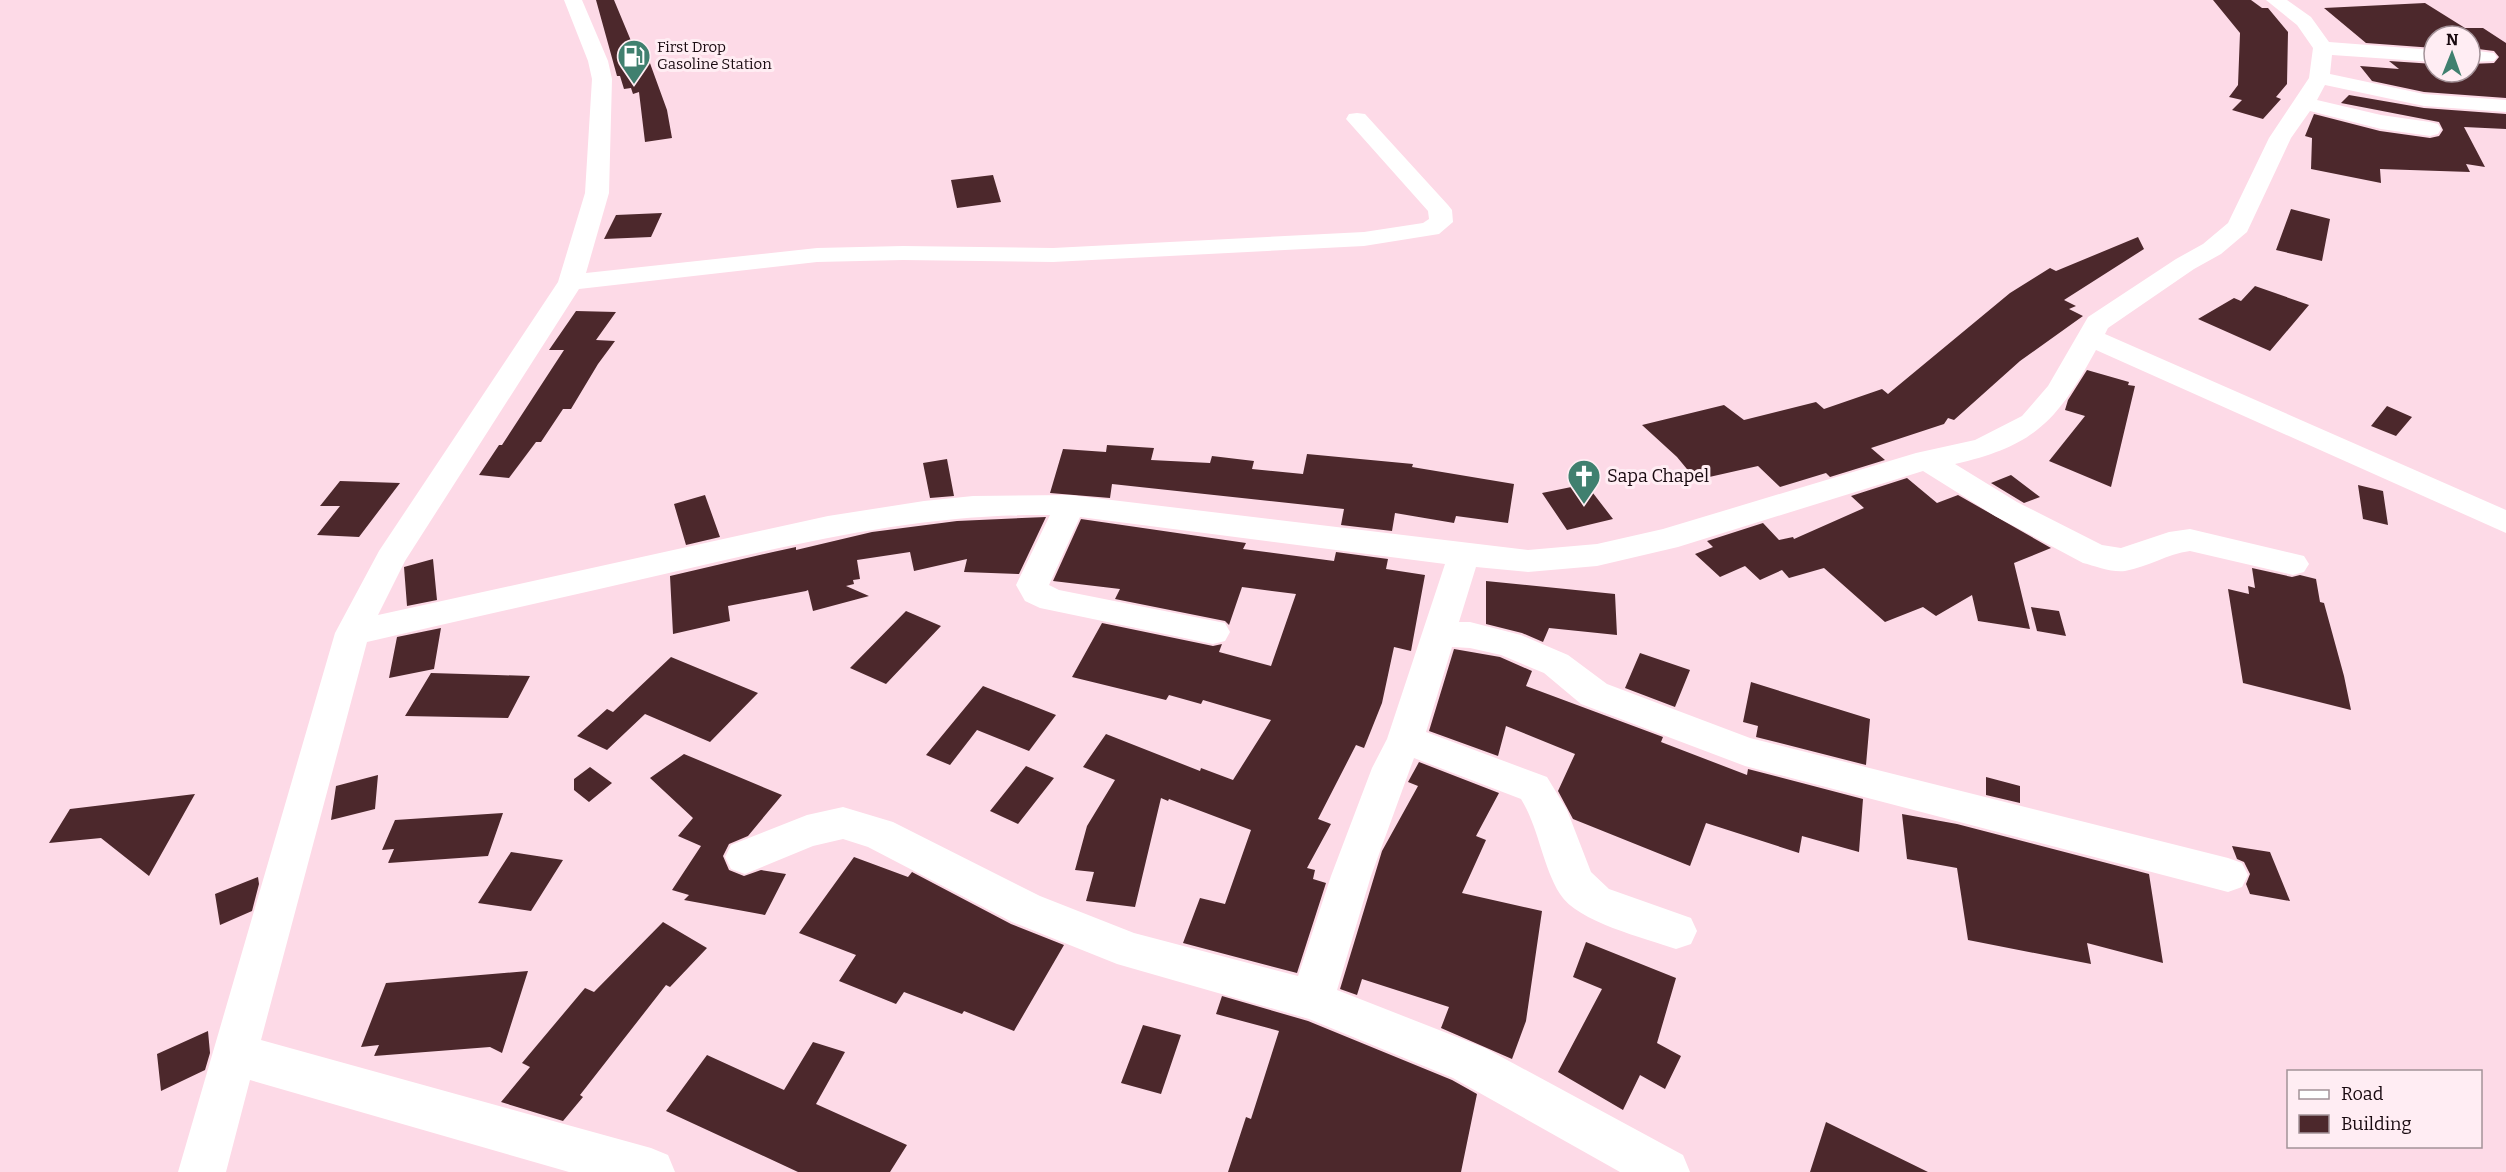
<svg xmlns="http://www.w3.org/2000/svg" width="2506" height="1172" font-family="Bitter,serif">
<rect width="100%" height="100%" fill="#fddae7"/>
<path fill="#4c282c" d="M596,0H614L634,48V46L643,44L667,110L672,138L645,142L639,92L633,94L631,88L624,89L620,76H617Z
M2213,0H2251L2262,8H2268L2288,32L2287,84L2276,97L2281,99L2263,119L2232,110L2242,100L2229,97L2238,85L2240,33Z
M2425,3L2465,28H2483L2506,43V98L2424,92L2372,81L2360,66L2399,69L2389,61L2434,64V72H2470V64L2494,63L2499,57L2494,51L2470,48V36H2434V48L2366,43L2324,8Z
M2349,95L2424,108L2506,114V129L2464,127L2485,167L2466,164L2470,172L2380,169L2381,183L2311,169L2312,138L2305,136L2314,114L2380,131L2430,138L2439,136L2443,130L2439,122L2341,103Z
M993,175L1001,202L957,208L951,180Z
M2291,209L2330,219L2322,261L2276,250Z
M662,213L651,237L604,239L616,215Z
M2138,237L2144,249L2064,300L2076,306L2069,309L2083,316L2020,361L1954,420L1948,418L1944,424L1871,448L1885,460L1830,477L1826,473L1780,487L1758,466L1696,480L1677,457L1642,425L1724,405L1744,420L1816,402L1824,409L1882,389L1888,394L2010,293L2050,268L2056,271Z
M2255,286L2309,305L2270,351L2198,319L2234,298L2241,301Z
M576,311L616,312L596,340L615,341L598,364L571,409H563L541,442H536L509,478L479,475L499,445H502L564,350H549Z
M2087,370L2129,382L2128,385L2135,386L2111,487L2049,461L2085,416L2065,410L2068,400Z
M2387,406L2412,417L2396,436L2371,426Z
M1107,445L1154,448L1151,460L1210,463L1212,456L1254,461L1252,469L1303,474L1307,454L1413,464L1412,467L1514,484L1508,523L1456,516L1454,523L1395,513L1392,531L1341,525L1344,509L1112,484L1110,498L1050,493L1063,449L1106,452Z
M947,459L954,496L930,498L923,463Z
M2011,475L2040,497L2024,503L1991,483Z
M1907,478L1937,503L1958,495L2051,548L2014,563L2030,629L1978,621L1972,595L1936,616L1923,607L1885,622L1824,568L1789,578L1782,570L1760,580L1745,566L1720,577L1695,554L1713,547L1707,541L1763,523L1779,540L1793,537L1794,539L1864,508L1851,496Z
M340,481L400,483L359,537L317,535L340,506H320Z
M1586,484L1613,519L1567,530L1542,493Z
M2358,485L2383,491L2388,525L2363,519Z
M705,495L720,537L686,545L674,504Z
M1046,517L1019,574L964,572L967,559L914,571L910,552L857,560L860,579L853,580L854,584L846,586L869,596L813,611L808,590L806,591L728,606L730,621L673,634L670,576L773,552L796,547V550L872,532L957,521Z
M1081,519L1246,543L1243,549L1334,561L1336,552L1388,559L1386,569L1425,575L1411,651L1394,647L1382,703L1364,748L1356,745L1318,819L1331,824L1307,868L1315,870L1313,879L1326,883L1297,973L1183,943L1200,898L1225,904L1251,830L1169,799L1168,801L1161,798L1135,907L1086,901L1094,872L1075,870L1087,826L1115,780L1083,767L1106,734L1200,771L1201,768L1233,780L1271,720L1203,700L1201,704L1169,695L1166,700L1072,677L1102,623L1213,646L1222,644L1219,652L1271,666L1296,594L1242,587L1229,625L1225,621L1115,599L1120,589L1053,581Z
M433,559L437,600L407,606L404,567Z
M2252,568L2292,577L2300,575L2316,579L2320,602L2324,603L2344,676L2351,710L2243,683L2228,589L2249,594L2248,586L2255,588Z
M1486,581L1615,594L1617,635L1549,628L1543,642L1522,633L1486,624Z
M2031,607L2059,611L2066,636L2037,631Z
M906,611L941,626L886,684L850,668Z
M441,628L434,669L389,678L397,637Z
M1454,649L1500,657L1532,671L1526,686L1663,737L1661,742L1747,775L1748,769L1863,799L1859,852L1802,836L1799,853L1706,823L1690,866L1573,819L1558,791L1575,754L1506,726L1498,756L1429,731Z
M1640,653L1690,670L1675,707L1625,688Z
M671,657L758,693L710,742L645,714L607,750L577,736L607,709L613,712Z
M431,673L496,675L530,676L508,718L405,716Z
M1751,682L1870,719L1866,765L1756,737L1758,726L1743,722Z
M983,686L1056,715L1029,751L977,730L950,765L926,755Z
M684,754L782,795L748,836L729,844L723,856L729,870L744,876L761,870L786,874L765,915L684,900L689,895L672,890L701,846L678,836L693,818L650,778Z
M1419,762L1499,793L1476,836L1486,840L1462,893L1542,911L1526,1021L1512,1059L1441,1028L1449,1007L1362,979L1357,995L1340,989L1382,851L1418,786L1408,782Z
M1026,766L1054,778L1018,824L990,811Z
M590,767L612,783L589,802L574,790V779Z
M378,775L375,809L331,820L336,786Z
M1986,777L2020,786V803L1986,795Z
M195,794L149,876L101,838L49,843L70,809Z
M503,813L488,856L388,863L394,849L382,850L395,820Z
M1902,814L1957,824L2149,874L2163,963L2087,943L2091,964L1968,940L1957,868L1907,859Z
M2232,846L2270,852L2290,901L2250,894L2246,884L2250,874L2244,862L2237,859Z
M511,852L563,860L531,911L478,903Z
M854,857L908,877L912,872L1011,924L1064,945L1014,1031L964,1011L962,1014L904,992L896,1004L839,981L856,955L799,933Z
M258,877L259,884L252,911L220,925L215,894Z
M663,922L707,948L670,987L666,985L580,1095L583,1097L563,1121L501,1102L530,1067L522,1063L585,988L594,992Z
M1586,942L1676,978L1657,1043L1681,1056L1665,1089L1640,1075L1623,1110L1558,1072L1602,989L1573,977Z
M528,971L502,1053L490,1047L374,1056L379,1045L361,1047L386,983Z
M1222,996L1308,1021L1452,1080L1477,1094L1461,1172H1228L1246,1117L1251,1119L1279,1031L1216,1014Z
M1143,1025L1181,1035L1161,1094L1121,1083Z
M208,1031L210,1053L205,1070L161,1091L157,1054Z
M813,1042L845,1052L816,1104L907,1145L890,1172H798L666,1111L707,1055L784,1090Z
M1826,1122L1928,1172H1810Z"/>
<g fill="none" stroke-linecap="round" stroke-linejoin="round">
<path fill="#fff" fill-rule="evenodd" d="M564,0H582L608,61L612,79L609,193L586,273L817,248L903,246L1053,248L1364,232L1423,223L1429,219L1428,211L1346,119L1349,114L1357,113L1365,114L1448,205L1452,210L1453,222L1439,234L1364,246L1053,262L903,260L817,262L579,289L405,561L378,615L828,516L924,501L973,496L1070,495L1528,550L1597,544L1663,529L1916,453L1975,440L2022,416L2048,386L2088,317L2176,259L2203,244L2228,223L2269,138L2309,78L2313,48L2297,25L2266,0H2287L2311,17L2329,42L2434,50V62L2332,55L2330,74L2424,94L2506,100V112L2424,106L2325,85L2317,100L2381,115L2430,122L2438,124L2441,129L2438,134L2430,136L2381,129L2310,111L2291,138L2247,232L2221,254L2194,269L2108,328L2105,334L2506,510V533L2096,350C2058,420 2035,446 1955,464L2017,502L2102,545L2121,548L2169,532L2190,529L2304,556L2309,564L2304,572L2293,575L2190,551C2167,554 2148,567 2125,571C2113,573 2095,566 2083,563L1995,516L1923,471L1678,547L1597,566L1528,572L1476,567L1459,622H1470L1521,635L1568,655L1607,684L1750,738L2228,858L2242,863L2248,875L2242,887L2228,892L1745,766L1581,704L1544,673L1501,655L1470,648L1452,647L1426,732L1547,777L1567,810L1591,872L1609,889L1691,918L1697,931L1691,944L1676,949C1645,938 1577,922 1560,894C1542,865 1539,828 1521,799L1414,758L1371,876L1337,990L1485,1048L1683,1155L1690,1172H1620L1453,1078L1309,1019L1117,964L1012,922L868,847L843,839L813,846L745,874L731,869L725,857L731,845L807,815L843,807L893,822L1040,896L1134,933L1298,976L1331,876L1372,768L1387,739L1445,564L1080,517L1049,585L1059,590L1225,623L1230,632L1225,641L1213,644L1040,608L1025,601L1016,585L1050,515C925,513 803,542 682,570C577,594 472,618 367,642L261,1040L651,1148L668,1155L675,1172H569L250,1080L226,1172H178L335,633L379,551L558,282L585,193L592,79L588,61Z
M2470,50L2494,53L2497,57L2494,61L2470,62Z"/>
</g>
<defs>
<symbol id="fuel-pin" viewBox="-11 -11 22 30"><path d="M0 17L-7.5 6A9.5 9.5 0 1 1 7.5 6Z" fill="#40806f" stroke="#ffedf3"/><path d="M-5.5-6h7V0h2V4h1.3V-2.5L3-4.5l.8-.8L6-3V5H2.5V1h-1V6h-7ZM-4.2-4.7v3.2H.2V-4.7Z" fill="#fff"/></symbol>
<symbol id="church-pin" viewBox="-11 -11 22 30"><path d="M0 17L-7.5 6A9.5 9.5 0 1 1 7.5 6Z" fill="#40806f" stroke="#ffedf3"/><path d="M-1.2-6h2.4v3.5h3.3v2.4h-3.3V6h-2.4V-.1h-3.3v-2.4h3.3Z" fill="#fff"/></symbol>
</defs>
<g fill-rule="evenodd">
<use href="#fuel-pin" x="615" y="37" width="38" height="52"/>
<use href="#church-pin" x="1565" y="457" width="38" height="52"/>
</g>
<g text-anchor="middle" stroke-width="6" stroke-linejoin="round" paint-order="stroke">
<g font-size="15" fill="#190a10" stroke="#ffedf3" text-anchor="start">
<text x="657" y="52">First Drop<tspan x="657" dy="17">Gasoline Station</tspan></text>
</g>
<g font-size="18" fill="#190a10" stroke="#ffedf3" text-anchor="start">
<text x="1607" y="482">Sapa Chapel</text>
</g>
</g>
<rect x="2287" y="1070" width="195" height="78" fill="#ffedf3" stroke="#a39298" stroke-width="1.5"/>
<rect x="2299" y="1090" width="30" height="9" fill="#ffffff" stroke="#a39298" stroke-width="1.5"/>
<text x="2341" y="1100" font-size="18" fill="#190a10">Road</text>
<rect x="2299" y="1115" width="30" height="18" fill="#4c282c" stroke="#a39298" stroke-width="1.5"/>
<text x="2341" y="1130" font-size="18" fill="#190a10">Building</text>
<g transform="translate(2452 54) rotate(1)"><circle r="28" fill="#ffedf3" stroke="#a39298" stroke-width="1.5"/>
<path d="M0-4.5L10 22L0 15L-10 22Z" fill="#40806f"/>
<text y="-9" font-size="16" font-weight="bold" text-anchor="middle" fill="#190a10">N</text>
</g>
</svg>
